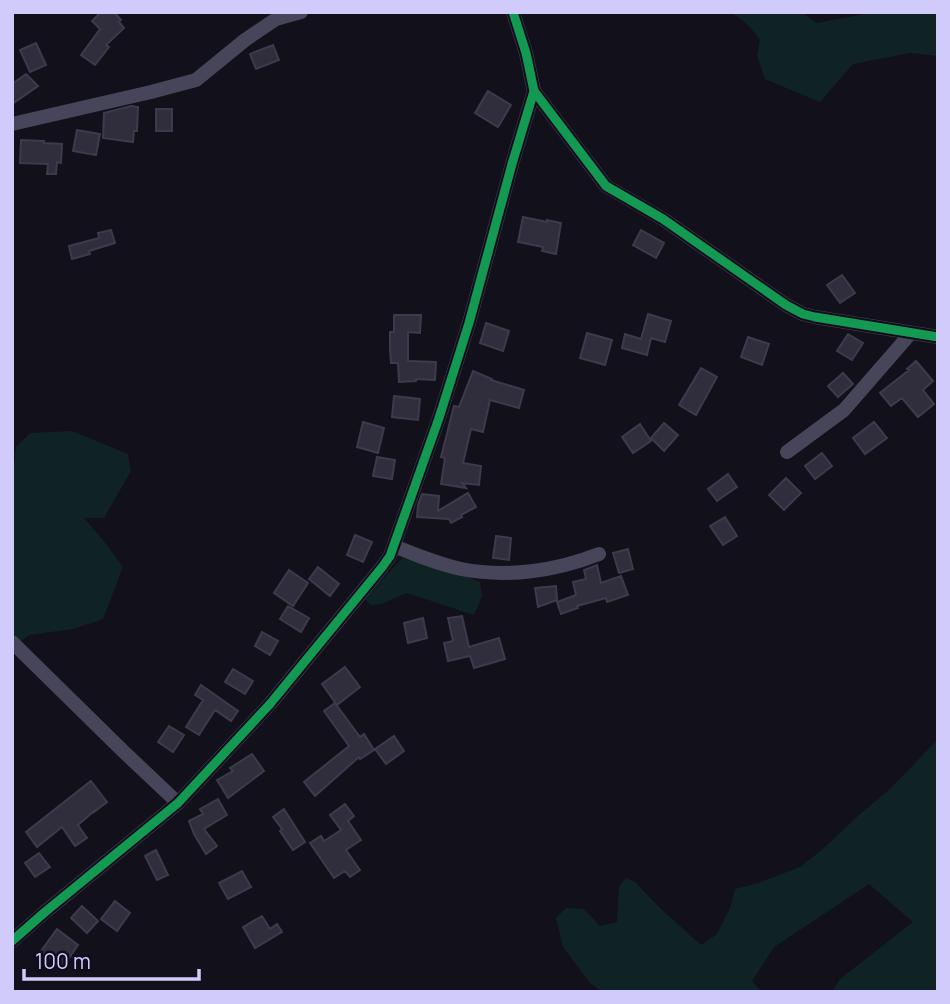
<svg xmlns="http://www.w3.org/2000/svg" width="950" height="1004" font-family="Manrope,sans-serif">
<rect width="100%" height="100%" fill="#12101a"/>
<path fill="#102324" d="M727,12H801L817,23L874,12H938V56L910,53L853,64L820,102L765,79L757,55L760,40C750,27 743,17 727,12Z
M72,431L128,454L131,471L104,518H84L103,540L123,567L103,619L73,629L29,635L12,649V482L16,447L30,433Z
M402,558L446,567L480,582L482,596L474,615L407,593L381,604L371,605L365,599Z
M938,739V992H832L840,979L913,922L869,884L774,947L752,981L762,992H603L590,983L563,947L556,918L566,908L584,909L600,926L617,922L619,886L626,878L635,882L662,910L701,945L717,934L730,908L735,889L758,883L800,867L824,848L859,815L891,788Z"/>
<path fill="#302e3c" stroke="#3e3a4d" stroke-width="2" d="M101,12H114L121,20L119,22L124,28L106,45L109,47L95,65L81,55L100,29L92,21Z
M36,43L46,65L30,72L20,50Z
M273,45L279,60L256,69L250,54Z
M26,74L38,86L12,104V84Z
M488,91L511,105L498,127L475,113Z
M131,106L138,107L137,131H134L133,142L103,138L104,113Z
M156,109H172V131H156Z
M77,130L100,134L96,155L73,151Z
M21,140L44,141V143L62,144L61,163L57,162L56,174H47L48,164L20,163Z
M523,217L547,222V220L561,223L556,254L542,251L543,247L518,242Z
M111,230L115,243L89,251L90,254L72,259L69,246L99,238L98,233Z
M641,230L664,243L656,258L633,245Z
M842,275L855,293L840,303L827,285Z
M648,314L671,321L665,342L651,338L647,355L622,348L625,334L641,339Z
M394,315H421L420,333L408,332V361L436,362L435,380L416,379V381L399,382L398,363H391L390,349V332H394Z
M486,323L509,331L503,351L480,343Z
M587,333L612,340L605,365L580,358Z
M848,334L863,343L852,360L837,351Z
M748,337L769,344L762,365L741,357Z
M916,361L933,381L923,390L934,404L918,417L902,398L891,406L880,393L909,370L907,369Z
M701,368L717,377L696,415L679,405Z
M473,371L492,379L491,380L524,390L519,408L490,400L483,432L471,429L463,463L481,466L479,485L462,483L466,488L441,484L445,458L441,457L454,406L459,407Z
M843,373L853,384L838,397L828,386Z
M394,396L420,399L418,420L392,417Z
M363,422L384,428L378,453L357,447Z
M874,422L887,438L865,454L853,438Z
M664,423L678,435L664,451L651,438Z
M640,424L651,441L633,453L622,437Z
M822,453L832,466L815,479L805,466Z
M377,457L395,460L392,479L373,476Z
M728,474L737,487L717,501L708,489Z
M786,478L801,493L784,510L769,495Z
M468,493L476,507L461,515L462,517L451,523L449,519L417,517L418,505L422,494L439,496L438,511Z
M725,517L737,536L723,545L710,526Z
M355,535L372,542L363,562L347,555Z
M496,536L511,538L509,560L493,558Z
M628,549L633,569L619,573L613,553Z
M597,565L601,583L621,576L628,595L607,602L606,598L577,606L578,608L561,614L557,602L576,595L573,582L586,579L584,570Z
M318,567L339,584L330,596L309,579Z
M289,570L308,583L293,606L274,593Z
M556,586L557,600L538,607L535,588Z
M288,606L309,618L301,632L280,619Z
M462,616L469,647L499,638L505,659L474,668L470,656L448,661L444,643L453,641L448,618Z
M423,618L427,638L408,643L404,623Z
M262,632L278,641L270,655L255,646Z
M345,667L360,687L337,705L322,684Z
M233,669L253,681L245,694L225,682Z
M201,685L238,711L231,721L215,710L199,735L186,727L203,700L195,695Z
M335,703L360,737L364,734L374,750L360,759L359,757L315,796L304,782L349,746L324,711Z
M169,726L184,735L173,752L158,742Z
M394,736L404,751L386,764L375,749Z
M252,754L264,771L228,798L217,780L233,771L230,768Z
M91,781L107,802L94,812V811L78,825L87,838L75,846L62,827L37,847L26,832Z
M218,799L227,815L204,829L217,846L206,854L194,834L189,821L203,814L200,809Z
M345,804L354,816L348,821L361,840L346,850L360,870L350,877L345,871L334,878L310,843L321,836L324,841L341,830L330,815Z
M284,809L305,842L293,850L280,831L282,829L273,817Z
M156,850L168,875L157,880L145,856Z
M39,853L50,867L35,877L25,863Z
M242,871L251,887L228,899L219,883Z
M115,901L130,913L117,931L101,919Z
M82,906L98,921L87,933L71,918Z
M262,916L270,929L277,924L282,932L255,948L243,927Z
M57,929L78,945L63,967L41,951Z"/>
<g fill="none" stroke-linecap="round" stroke-linejoin="round">
<path stroke="#47455a" stroke-width="14" d="M534,91L606,186L663,219L786,305L803,314L815,317L938,337
M12,124L151,92L196,80L245,40L276,19L301,12
M787,452L844,410L911,333
M394,546C416,555 438,564 461,569C507,578 556,571 599,554
M12,642L124,752L178,803
M12,941L45,912L178,803L270,704L383,566L390,556L439,418L469,323L512,164L534,91L526,53L513,12"/>
<defs>
<path id="cycleway" d="M534,91L606,186L663,219L786,305L803,314L815,317L938,337
M12,941L45,912L178,803L270,704L383,566L390,556L439,418L469,323L512,164L534,91L526,53L513,12"/>
</defs>
<use href="#cycleway" stroke="#0f0d1d" stroke-width="13"/>
<use href="#cycleway" stroke="#139951" stroke-width="9"/>
</g>
<rect width="950" height="1004" fill="none" stroke="#d1cbfc" stroke-width="28"/>
<path d="M24 969v10h175v-10" fill="none" stroke="#d1cbfc" stroke-width="3.5"/>
<text x="35" y="969" font-size="21" fill="#d1cbfc" stroke="#0f0d1d" stroke-width="5" paint-order="stroke">100 m</text>
</svg>
